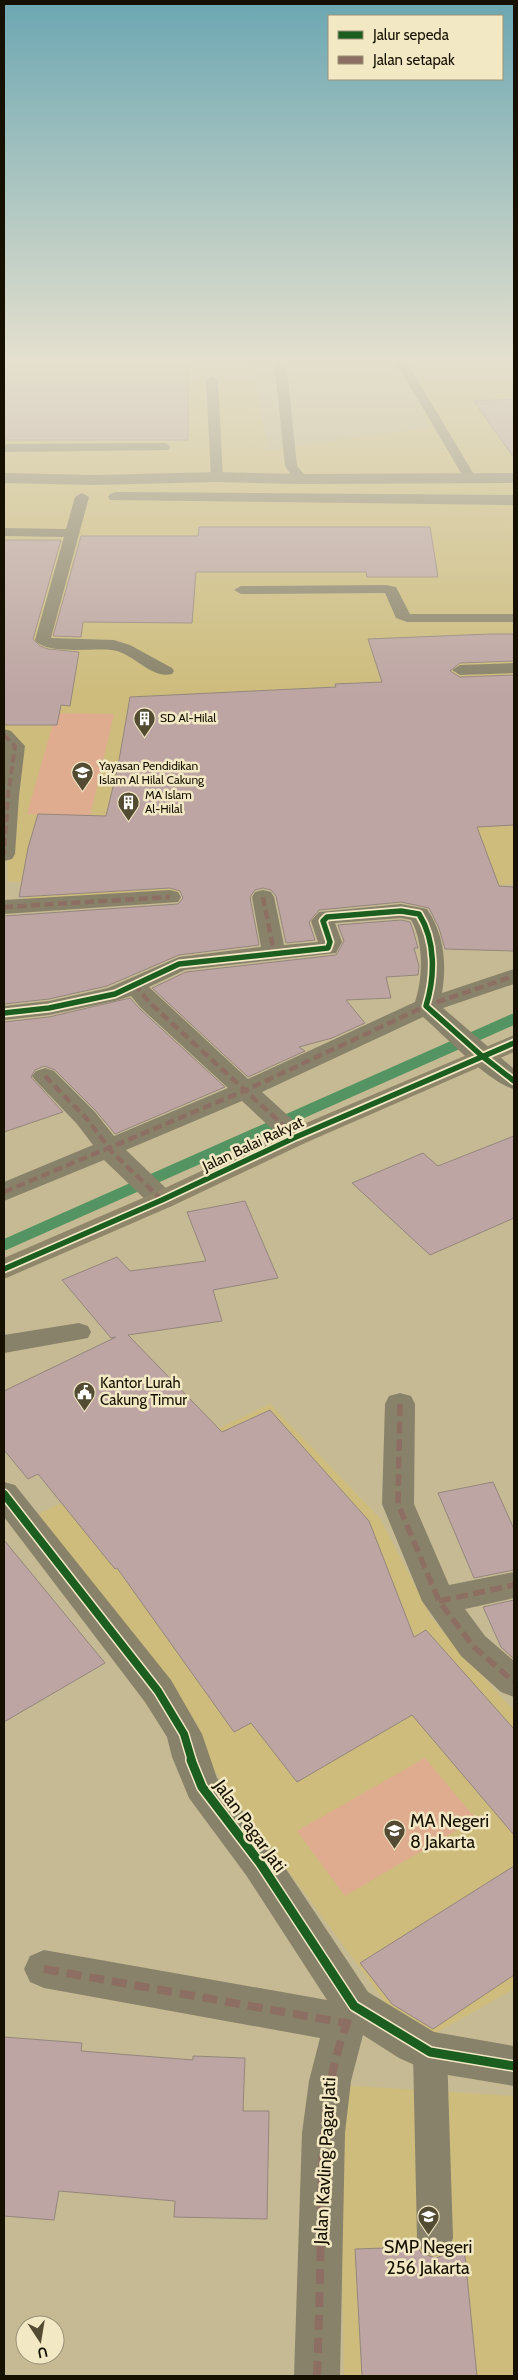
<svg xmlns="http://www.w3.org/2000/svg" width="518" height="2380" font-family="Cabin,sans-serif">
<rect width="100%" height="100%" fill="#c5ba93"/>
<path fill="#cdbc7c" d="M4,359H250L268,450L431,427L395,359H514V884L475,887L316,884L26,903L21,882H8L7,836L21,748L4,747Z
M270,1404L380,1518L431,1617L514,1711V1989L416,2044L28,1519Z
M339,2085L514,2096V2376H344Z"/>
<path fill="#dfac90" d="M56,713L114,714L90,816L27,814Z
M425,1758L476,1819L345,1896L297,1831Z"/>
<g fill="none" stroke-linecap="round" stroke-linejoin="round">
<path stroke="#539462" stroke-width="11" d="M4,1245L514,1019"/>
</g>
<path fill="#bda5a3" stroke="#95867d" d="M4,359H188V440H4Z
M514,399V458L474,401Z
M199,527H430L438,577H367L366,572H196L192,623L83,622L81,637L53,636L81,536H198Z
M4,540H61L33,639L40,646L48,649L79,652L70,706L61,705L57,725H4Z
M490,634H514V661L460,663L450,671L460,677L514,675V825L477,827L499,886L514,887V951L445,949L439,928L429,908L401,902L319,910L309,922L315,940L286,943L276,896L271,890L263,888L255,890L250,897L259,945L179,955L107,986L49,999L4,1004V916L178,904L183,898L180,891L170,888L19,897L28,848L38,814L106,816L118,766L130,697L336,687L335,684L382,682L368,639Z
M401,920L410,922L413,930L418,948H414L419,966L418,975L386,977L391,998L346,1000L365,1023L332,1038L299,1047L305,1051L248,1077L152,988L186,972L336,955L344,941L338,925Z
M130,998L140,1009L225,1087L115,1134L96,1111L55,1070L44,1066L35,1070L31,1077L63,1112L4,1132V1022L49,1017Z
M514,1136V1218L430,1255L352,1183L423,1153L438,1166Z
M245,1201L278,1278L213,1290L222,1321L128,1335L222,1432L270,1410L369,1521L414,1637L426,1630L514,1729V1835L412,1715L297,1782L251,1723L234,1732L117,1568L115,1569L38,1474L28,1479L4,1450V1391L116,1337L111,1338L62,1280L117,1257L130,1271L206,1261L187,1212Z
M493,1482L514,1529V1570L474,1578L438,1493Z
M4,1540L105,1663L4,1722Z
M514,1600V1659L501,1647L483,1607Z
M514,1866V1975L433,2029L392,2004L360,1963Z
M4,2037L82,2043L81,2051L193,2060V2056L245,2058L243,2111H269L267,2219L174,2217L175,2201L59,2191L54,2220L4,2216Z
M452,2246H464L477,2376H362L355,2249L418,2247L421,2253L436,2258L449,2253Z"/>
<g fill="none" stroke-linecap="round" stroke-linejoin="round">
<path fill="#89826a" fill-rule="evenodd" d="M274,359H286L297,466L308,479L301,483L296,482L285,466Z
M394,359H405L476,478L475,481L470,482L464,478Z
M212,376L218,380L223,477L217,481L211,477L206,380Z
M164,443L168,444L170,447L168,450L4,452V444Z
M82,493L89,497L51,638L114,640L130,645L172,668L174,671L172,674C151,680 132,651 111,650C93,648 46,655 35,640L64,537L4,536V528L66,529L75,497Z
M386,585L396,587L410,614H514V622H407L396,618L385,593L241,594L234,590L241,586Z
M514,663V673L460,675L452,670L460,665Z
M79,1323L88,1326L91,1332L88,1338L4,1353V1335Z
M430,2035L442,2040L447,2052L453,2238L448,2251L435,2256L422,2251L417,2238L413,2052L418,2040Z"/>
<path fill="#89826a" fill-rule="evenodd" d="M4,729L11,731L25,746L19,796L15,854L12,859L4,861Z
M170,890L178,892L181,897L178,902L4,914V900Z
M263,890L271,892L274,897L284,945L318,942L311,921L319,912L401,904L427,909C444,934 447,963 442,993L514,969V984L443,1008L514,1069V1089C489,1083 444,1035 423,1017L262,1092L305,1131L309,1137L305,1143L296,1145L287,1143L242,1101L126,1150L172,1194L176,1200L172,1206L162,1209L152,1206L104,1160L4,1201V1182L93,1145L77,1124L36,1081L32,1076L36,1071L45,1068L54,1071L95,1112L114,1136L228,1088L141,1008L131,996L115,1001L49,1015L4,1020V1006L49,1001L108,988L179,957L261,947L252,897L255,892ZM401,918L411,920C424,942 423,978 415,1002L248,1079L149,987L185,970L336,953L342,942L335,923Z
M400,1393L411,1396L415,1404L414,1504L449,1585L514,1572V1598L465,1609L485,1636L514,1661V1697L501,1692L461,1656L422,1601L382,1504L385,1404L389,1396Z
M4,1482L15,1485L171,1680L202,1734L217,1778L274,1851L368,1992L434,2032L514,2046V2086L430,2072L399,2058L363,2035L351,2081L345,2133L340,2376H294L302,2133L309,2081L320,2038L44,1988L30,1982L24,1969L30,1956L44,1950L327,2000L246,1875L189,1798L172,1757L167,1737L145,1702L4,1517Z"/>
<path fill="#90876b" fill-rule="evenodd" d="M514,1035V1052L305,1143L172,1206L4,1279V1258L152,1194L287,1131Z"/>
<path fill="#928a6e" fill-rule="evenodd" d="M217,472L301,474L514,473V483L301,484L217,482L94,485L4,483V473L94,475Z
M116,492L514,495V505L110,500L108,497L110,494Z"/>
<path stroke="#8d6e63" stroke-width="4" stroke-dasharray="8 4" stroke-linecap="butt" d="M4,735L15,746L8,796L4,854"/>
<path stroke="#8d6e63" stroke-width="4.5" stroke-dasharray="9 4.5" stroke-linecap="butt" d="M263,897L274,952
M4,907L170,897
M134,984L150,1003L296,1137
M45,1076L86,1118L112,1152L162,1200
M4,1192L246,1090L426,1006L514,976"/>
<path stroke="#8d6e63" stroke-width="5.5" stroke-dasharray="12 5.5" stroke-linecap="butt" d="M400,1404L398,1504L439,1601L473,1646L514,1682
M439,1601L514,1585"/>
<path stroke="#8d6e63" stroke-width="8" stroke-dasharray="15 8" stroke-linecap="butt" d="M44,1969L345,2023
M317,2376C319,2326 320,2277 321,2227C322,2149 322,2078 354,2006L358,2008"/>
<defs>
<path id="cycleway-far2" d="M4,1013L49,1008L115,994L179,964L328,948L330,942L323,921L327,917L401,911L419,914C436,941 435,977 426,1006L482,1056L514,1081
M4,1269L162,1200L296,1137L514,1043"/>
<path id="cycleway-far1" d="M4,1494L158,1691L184,1734L192,1761"/>
<path id="cycleway" d="M191,1760L202,1787L260,1863L354,2006L430,2052L514,2066"/>
</defs>
<use href="#cycleway-far2" stroke="#f2e8c4" stroke-width="9"/>
<use href="#cycleway-far1" stroke="#f2e8c4" stroke-width="11"/>
<use href="#cycleway" stroke="#f2e8c4" stroke-width="12"/>
<use href="#cycleway-far2" stroke="#1b5e20" stroke-width="5.5"/>
<use href="#cycleway-far1" stroke="#1b5e20" stroke-width="8"/>
<use href="#cycleway" stroke="#1b5e20" stroke-width="9"/>
</g>
<linearGradient id="sky" x2="0" y2="1"><stop stop-color="#6ca7b2"/><stop offset="0.52" stop-color="#e5e0ce"/><stop offset="1" stop-color="#e5e0ce" stop-opacity="0"/></linearGradient>
<rect width="518" height="693" fill="url(#sky)"/>
<defs>
<symbol id="building-pin" viewBox="-11 -11 22 30"><path d="M0 17L-7.5 6A9.5 9.5 0 1 1 7.5 6Z" fill="#534c33" stroke="#f2e8c4"/><path d="M-4-6H4V6H1V3H-1V6H-4ZM-2.5-4.3h1.7v1.8h-1.7ZM.8-4.3h1.7v1.8H.8ZM-2.5-1h1.7V.8h-1.7ZM.8-1h1.7V.8H.8Z" fill="#fff"/></symbol>
<symbol id="school-pin" viewBox="-11 -11 22 30"><path d="M0 17L-7.5 6A9.5 9.5 0 1 1 7.5 6Z" fill="#534c33" stroke="#f2e8c4"/><path d="M0-5L7-2L0 1L-7-2ZM-4 1L0 2.5L4 1V4Q0 6-4 4Z" fill="#fff"/></symbol>
<symbol id="civic-pin" viewBox="-11 -11 22 30"><path d="M0 17L-7.5 6A9.5 9.5 0 1 1 7.5 6Z" fill="#534c33" stroke="#f2e8c4"/><path d="M-.6-6.5H3V-4.5H.6V-3L4-1V1h2V6H-6V1h2V-1L-.6-3ZM-1.2 2.5V6h2.4V2.5Z" fill="#fff"/></symbol>
</defs>
<g fill-rule="evenodd">
<use href="#building-pin" x="132" y="706" width="25" height="34"/>
<use href="#school-pin" x="70" y="760" width="25" height="34"/>
<use href="#building-pin" x="116" y="790" width="25" height="34"/>
<use href="#civic-pin" x="72" y="1380" width="25" height="34"/>
<use href="#school-pin" x="382" y="1818" width="25" height="34"/>
<use href="#school-pin" x="416" y="2204" width="25" height="34"/>
</g>
<g text-anchor="middle" stroke-width="5" stroke-linejoin="round" paint-order="stroke">
<g font-size="12" fill="#161000" stroke="#f2e8c4" text-anchor="start">
<text x="160" y="722">SD Al-Hilal</text>
<text x="99" y="770">Yayasan Pendidikan<tspan x="99" dy="14">Islam Al Hilal Cakung</tspan></text>
<text x="145" y="799">MA Islam<tspan x="145" dy="14">Al-Hilal</tspan></text>
</g>
<g font-size="15" fill="#161000" stroke="#f2e8c4">
<text transform="translate(253 1144) rotate(-25)" y="5">Jalan Balai Rakyat</text>
</g>
<g font-size="15" fill="#161000" stroke="#f2e8c4" text-anchor="start">
<text x="100" y="1388">Kantor Lurah<tspan x="100" dy="17">Cakung Timur</tspan></text>
</g>
<g font-size="18" fill="#161000" stroke="#f2e8c4" text-anchor="start">
<text x="410" y="1827">MA Negeri<tspan x="410" dy="21">8 Jakarta</tspan></text>
<text x="428" y="2253" text-anchor="middle">SMP Negeri<tspan x="428" dy="21">256 Jakarta</tspan></text>
</g>
<g font-size="18" fill="#161000" stroke="#f2e8c4">
<text transform="translate(250 1826) rotate(54)" y="6">Jalan Pagar Jati</text>
<text transform="translate(325 2161) rotate(-87)" y="6">Jalan Kavling Pagar Jati</text>
</g>
</g>
<rect width="518" height="2380" fill="none" stroke="#161000" stroke-width="10"/>
<rect x="328" y="15" width="175" height="65" fill="#f2e8c4" stroke="#9a9276"/>
<rect x="338" y="31" width="25" height="8" fill="#1b5e20" stroke="#9a9276"/>
<text x="373" y="40" font-size="15" fill="#161000">Jalur sepeda</text>
<rect x="338" y="56" width="25" height="8" fill="#8d6e63" stroke="#9a9276"/>
<text x="373" y="65" font-size="15" fill="#161000">Jalan setapak</text>
<g transform="translate(40 2340) rotate(168)"><circle r="24" fill="#f2e8c4" stroke="#9a9276"/>
<path d="M0-4L9 19L0 12L-9 19Z" fill="#534c33"/>
<text y="-8" font-size="14" font-weight="bold" text-anchor="middle" fill="#161000">U</text>
</g>
</svg>
